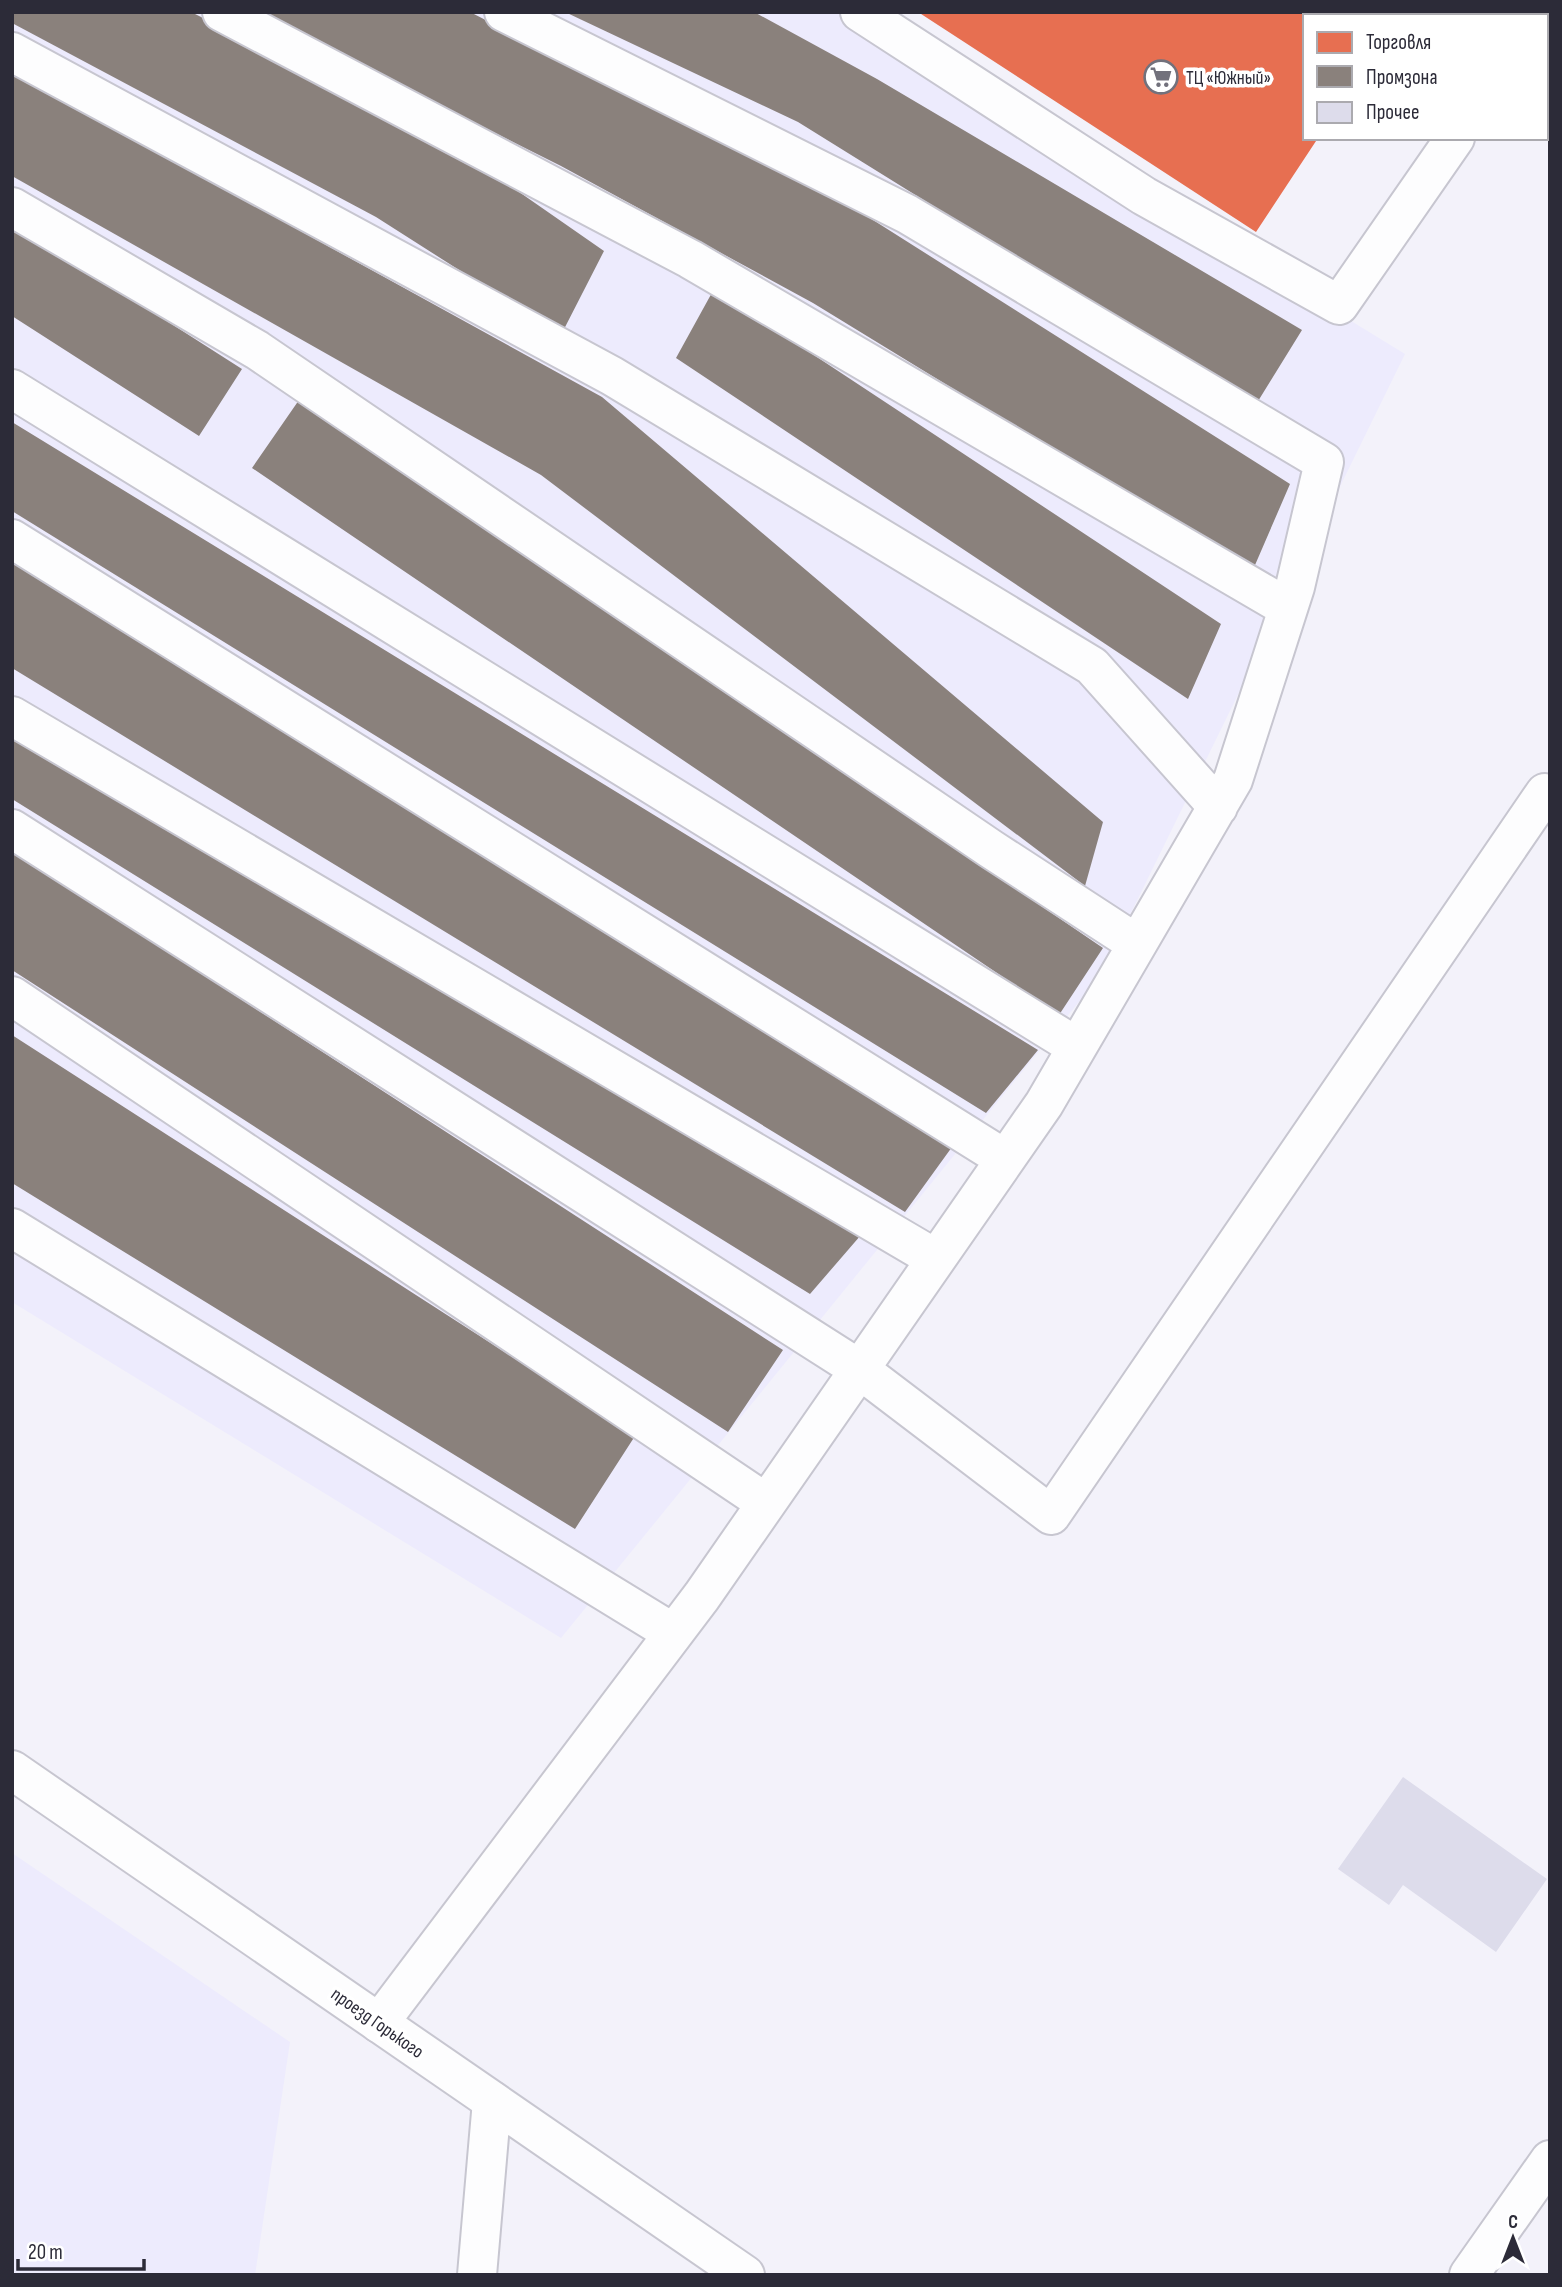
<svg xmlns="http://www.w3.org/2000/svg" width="1562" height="2287" font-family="'Sofia Sans Condensed',sans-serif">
<rect width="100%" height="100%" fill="#f3f2fa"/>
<path fill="#edebfd" d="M12,12H847L1405,354L1100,976L561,1638L12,1302Z
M12,1853L290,2042L255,2275H12Z"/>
<path fill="#e76f51" d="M918,12H1402L1399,16H1305V138H1318L1256,232Z"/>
<path fill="#8a817c" d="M12,12H191L436,134L604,251L561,335L376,217L12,23Z
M252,12H470L862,213L1290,484L1252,572L813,303L561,166Z
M565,12H754L877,79L1302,330L1255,406L798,122Z
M12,72L602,397L1103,822L1085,886L541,475L12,176Z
M12,222L242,369L199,436L12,316Z
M714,289L1221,624L1188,699L676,358Z
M299,400L1103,948L1059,1015L252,468Z
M12,422L1038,1050L986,1113L12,511Z
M12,562L952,1147L905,1212L12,668Z
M12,737L867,1228L810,1294L12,799Z
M12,851L783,1350L728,1432L12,970Z
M12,1035L635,1436L575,1529L12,1183Z"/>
<path fill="#dddceb" d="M1403,1777L1547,1879L1496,1952L1403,1885L1389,1905L1338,1869Z"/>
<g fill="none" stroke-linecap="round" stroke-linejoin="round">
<defs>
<path id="minor" d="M222,12L690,259L1288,608
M860,12L1144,196L1339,305L1455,138
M1540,16L1542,12
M12,52L612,376L1092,666L1218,807
M12,207L257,350L991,849L1137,944
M12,389L1077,1047
M12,539L1005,1159
M12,716L936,1259
M12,829L859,1369L1051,1515L1545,793
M12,996L766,1503
M12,1228L673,1633
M379,2023L702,1596L1044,1104L1233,780L1295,587L1324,462L907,214L504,12
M477,2275L492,2101
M1469,2275L1550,2160"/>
<path id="major" d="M12,1770L745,2275"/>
</defs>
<use href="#minor" stroke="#c7c6d0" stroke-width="42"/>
<use href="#major" stroke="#c7c6d0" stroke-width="42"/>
<use href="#minor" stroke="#fdfdfe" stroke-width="38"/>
<use href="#major" stroke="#fdfdfe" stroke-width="38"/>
</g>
<defs>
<symbol id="supermarket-ring" viewBox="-11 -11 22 22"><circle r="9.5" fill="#fff" stroke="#72717c" stroke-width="1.5"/><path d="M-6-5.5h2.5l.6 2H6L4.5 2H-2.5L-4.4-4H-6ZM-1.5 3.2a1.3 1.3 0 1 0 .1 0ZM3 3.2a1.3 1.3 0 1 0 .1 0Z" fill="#72717c"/></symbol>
</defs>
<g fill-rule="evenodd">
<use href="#supermarket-ring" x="1142" y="58" width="38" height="38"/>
</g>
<g text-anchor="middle" stroke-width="7" stroke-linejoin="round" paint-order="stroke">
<g font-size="19" fill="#2c2b38" stroke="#fff" text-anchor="start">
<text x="1186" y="84">ТЦ «Южный»</text>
</g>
<g font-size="19" fill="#2c2b38" stroke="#fff">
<text transform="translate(378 2022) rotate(35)" y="7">проезд Горького</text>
</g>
</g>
<rect width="1562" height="2287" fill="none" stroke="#2c2b38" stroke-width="28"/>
<rect x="1303" y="14" width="245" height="126" fill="#ffffff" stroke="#abaaaf" stroke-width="2"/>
<rect x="1317" y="32" width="35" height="21" fill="#e76f51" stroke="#abaaaf" stroke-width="2"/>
<text x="1366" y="49" font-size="21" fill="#2c2b38">Торговля</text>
<rect x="1317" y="66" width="35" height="21" fill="#8a817c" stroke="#abaaaf" stroke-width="2"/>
<text x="1366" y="84" font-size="21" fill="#2c2b38">Промзона</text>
<rect x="1317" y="102" width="35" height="21" fill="#dddceb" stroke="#abaaaf" stroke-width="2"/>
<text x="1366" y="119" font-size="21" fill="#2c2b38">Прочее</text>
<g transform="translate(1513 2238)" stroke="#ffffff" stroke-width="5" paint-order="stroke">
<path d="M0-5L12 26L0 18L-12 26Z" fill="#2c2b38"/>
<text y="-10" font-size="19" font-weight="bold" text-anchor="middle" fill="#2c2b38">С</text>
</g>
<path d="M18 2259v10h126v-10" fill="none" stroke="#2c2b38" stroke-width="3.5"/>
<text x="28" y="2259" font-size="21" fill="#2c2b38" stroke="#ffffff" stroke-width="5" paint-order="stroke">20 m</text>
</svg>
